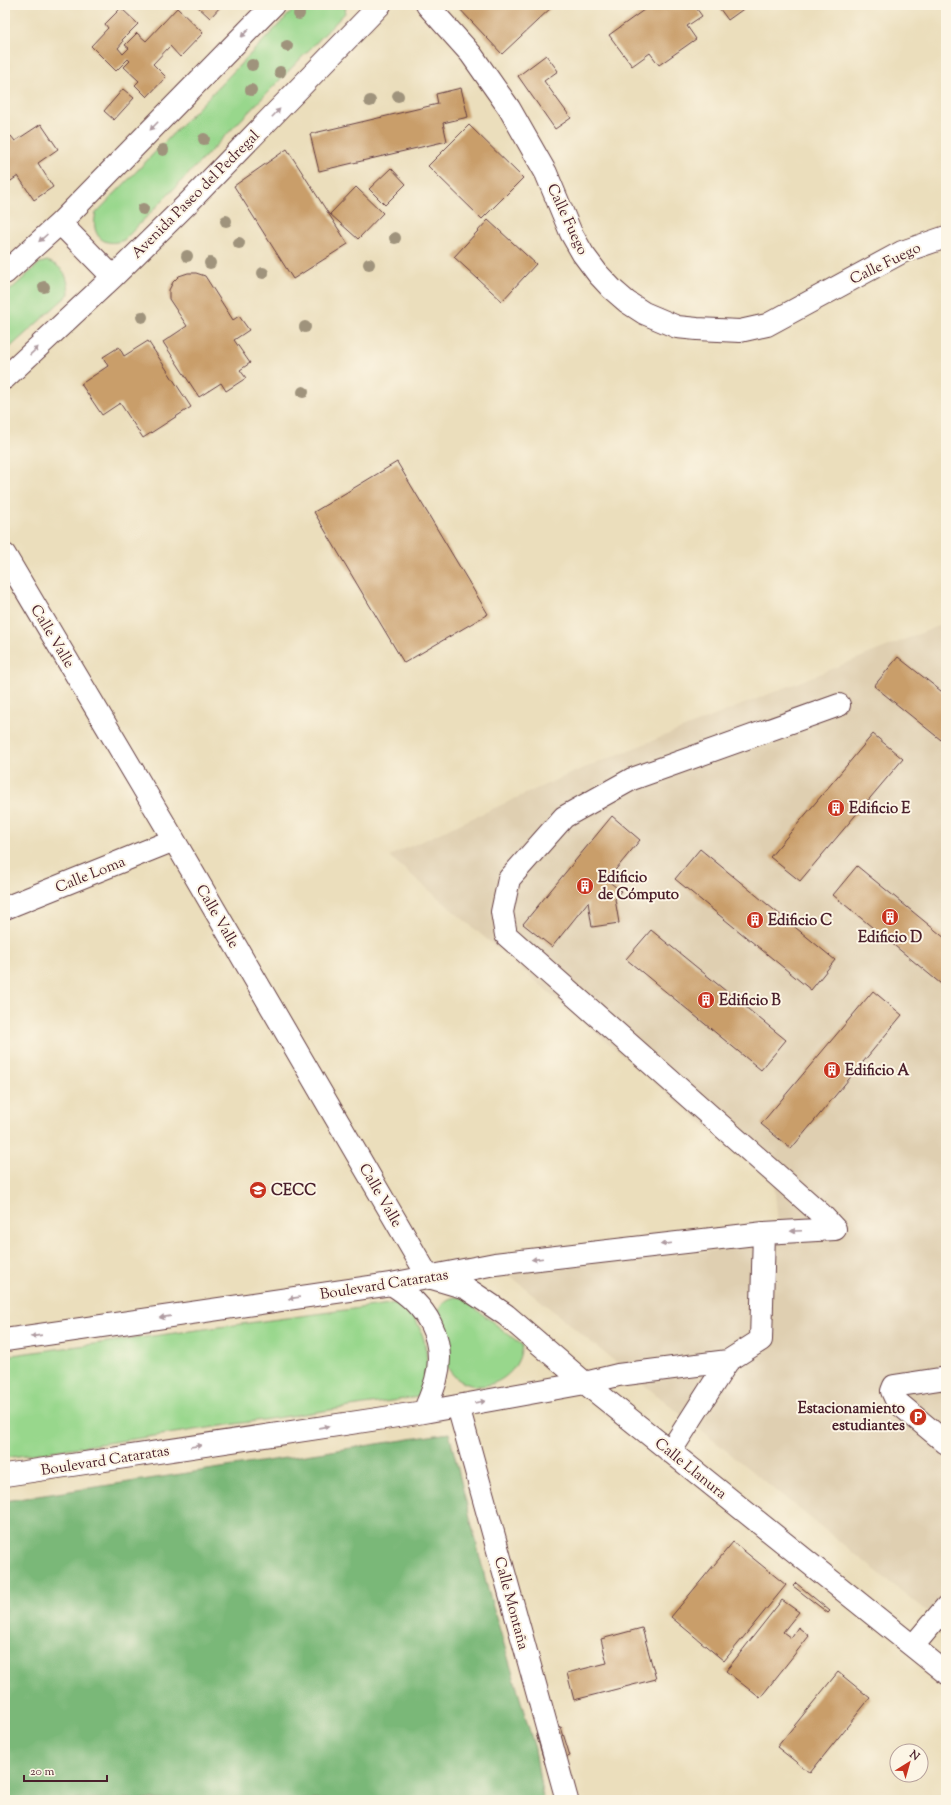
<svg xmlns="http://www.w3.org/2000/svg" width="951" height="1805" font-family="'Sorts Mill Goudy',serif">
<rect width="100%" height="100%" fill="#fcf5e5"/>
<filter id="ink" filterUnits="userSpaceOnUse"><feTurbulence type="fractalNoise" baseFrequency=".025" numOctaves="2"/><feDisplacementMap in="SourceGraphic" scale="8" xChannelSelector="R" yChannelSelector="G"/><feConvolveMatrix kernelMatrix="1 2 1 2 8 2 1 2 1" color-interpolation-filters="sRGB"/></filter>
<filter id="wash" filterUnits="userSpaceOnUse"><feTurbulence type="fractalNoise" baseFrequency=".012" numOctaves="4" result="noise"/><feDisplacementMap in="SourceGraphic" scale="16" xChannelSelector="R" yChannelSelector="G"/><feGaussianBlur stdDeviation="0.9" result="paint"/><feColorMatrix in="noise" values="0 0 0 0 0 0 0 0 0 0 0 0 0 0 0 0 0 1.4 0 .05"/><feComposite in="paint" operator="in"/></filter>
<g filter="url(#wash)">
<rect width="100%" height="100%" fill="#ebdebc"/>
<path fill="#dfcfb1" d="M946,623V1627L592,1343L507,1273L780,1243L774,1184L389,856L567,775Z"/>
<path fill="#98d78c" stroke="#717b5c" d="M298,5H346L345,13L124,240C102,249 90,233 96,213Z
M47,261C64,267 68,276 69,294L5,352V295L40,263Z
M455,1297L462,1298L522,1345C519,1388 459,1404 444,1359L439,1310C443,1302 447,1299 455,1297Z
M404,1302C429,1337 429,1353 425,1396L5,1458V1356Z"/>
<path fill="#7ab878" stroke="#626c52" d="M449,1433L488,1590L535,1749L543,1800H5V1501Z"/>
<g id="blocks">
<path fill="#c99e6a" d="M196,5H222L210,18Z
M456,5H554L502,54Z
M647,5H694L702,16L687,26L696,39L659,65L650,53L632,66L609,35L648,7Z
M717,5H749L728,20Z
M121,8L138,24L122,40L123,42L118,48L123,54L129,48L125,45L137,33L146,41L177,8L203,33L180,57L170,46L153,64L166,77L147,97L135,85L139,81L124,67L130,61L128,59L116,71L91,46L108,28L105,24Z
M546,55L558,71L544,81L571,118L555,129L518,76Z
M461,88L468,117L443,123L447,141L319,171L310,134L438,104L436,94Z
M123,89L134,98L114,120L104,111Z
M41,124L58,149L38,163L53,187L34,200L18,176L5,185V140L11,136L15,141Z
M469,125L523,178L482,219L428,166Z
M287,149L348,244L293,279L234,186Z
M391,168L406,184L385,205L369,189Z
M356,187L383,213L358,239L330,214Z
M488,220L536,264L502,301L454,257Z
M188,273H196L205,276L233,320L239,316L249,330L234,340L250,363L240,370L246,378L226,391L221,383L199,397L163,342L187,326L169,299V290L173,282L179,276Z
M148,341L191,407L143,438L120,403L102,415L81,384L108,366L103,357L119,347L124,356Z
M397,462L488,614L404,663L314,512Z
M898,657L946,695V744L874,686Z
M873,734L903,759L800,881L770,857Z
M612,816L640,840L607,880L621,891L615,899L619,923L592,927L588,902L552,947L523,924Z
M700,849L835,960L811,990L675,879Z
M857,866L946,939V988L833,895Z
M651,930L786,1040L761,1070L626,959Z
M873,991L902,1015L791,1149L761,1124Z
M733,1542L786,1585L724,1661L671,1617Z
M796,1583L830,1611L828,1613L793,1586Z
M782,1600L799,1612L783,1632L791,1638L798,1627L809,1636L760,1698L726,1671Z
M642,1628L656,1679L574,1700L567,1673L607,1663L601,1639Z
M838,1672L870,1698L810,1773L777,1747Z
M561,1727L570,1756L545,1764L536,1734Z"/>
</g>
</g>
<g filter="url(#ink)">
<use href="#blocks" fill-opacity="0" stroke="#623c41" stroke-width="1"/>
<g fill="none" stroke-linecap="round" stroke-linejoin="round">
<defs>
<path id="minor" d="M427,5L471,54L509,108L546,173L571,233L583,254L598,274L612,289L627,302L644,313L677,327L697,329L740,331L767,325L902,252L946,237
M5,555L174,840L429,1278
M5,908L174,840
M835,1229L821,1214L506,935L502,912L509,879L564,817L632,779L839,705
M432,1278L466,1288L506,1315L585,1383L946,1673
M391,1284C426,1304 447,1339 436,1380C433,1391 428,1402 424,1412
M5,1340L391,1284L495,1264L764,1233L835,1229
M946,1378L894,1386L892,1391L897,1402L946,1443
M458,1406L567,1800
M670,1452L728,1361L761,1340L764,1233
M5,1475L424,1412L585,1383L618,1375L728,1361
M913,1646L946,1607"/>
<path id="major" d="M60,223L113,277
M5,273L60,223L273,5
M5,378L113,277L190,201L380,5"/>
</defs>
<use href="#minor" stroke="#623c41" stroke-width="24"/>
<use href="#major" stroke="#623c41" stroke-width="24"/>
<use href="#minor" stroke="#fff" stroke-width="22"/>
<use href="#major" stroke="#fff" stroke-width="22"/>
</g>
<g fill="#9f937c">
<circle cx="299" cy="14" r="6"/>
<circle cx="287" cy="46" r="6"/>
<circle cx="252" cy="65" r="6"/>
<circle cx="280" cy="72" r="6"/>
<circle cx="251" cy="90" r="6"/>
<circle cx="398" cy="96" r="6"/>
<circle cx="370" cy="101" r="6"/>
<circle cx="204" cy="139" r="6"/>
<circle cx="163" cy="150" r="6"/>
<circle cx="143" cy="209" r="6"/>
<circle cx="226" cy="221" r="6"/>
<circle cx="395" cy="238" r="6"/>
<circle cx="239" cy="243" r="6"/>
<circle cx="187" cy="256" r="6"/>
<circle cx="210" cy="263" r="6"/>
<circle cx="369" cy="264" r="6"/>
<circle cx="263" cy="273" r="6"/>
<circle cx="44" cy="287" r="6"/>
<circle cx="142" cy="317" r="6"/>
<circle cx="305" cy="327" r="6"/>
<circle cx="303" cy="392" r="6"/>
</g>
<defs><path id="oneway-solid" d="M-6-.8H1V-3.2L6.5 0L1 3.2V.8H-6Z"/></defs>
<g fill="#ae9aa0">
<use href="#oneway-solid" transform="translate(245 33) rotate(134)"/>
<use href="#oneway-solid" transform="translate(276 113) rotate(-46)"/>
<use href="#oneway-solid" transform="translate(154 126) rotate(134)"/>
<use href="#oneway-solid" transform="translate(43 238) rotate(138)"/>
<use href="#oneway-solid" transform="translate(34 351) rotate(-43)"/>
<use href="#oneway-solid" transform="translate(796 1231) rotate(177)"/>
<use href="#oneway-solid" transform="translate(666 1244) rotate(173)"/>
<use href="#oneway-solid" transform="translate(537 1259) rotate(173)"/>
<use href="#oneway-solid" transform="translate(294 1298) rotate(172)"/>
<use href="#oneway-solid" transform="translate(165 1317) rotate(172)"/>
<use href="#oneway-solid" transform="translate(36 1336) rotate(172)"/>
<use href="#oneway-solid" transform="translate(480 1402) rotate(-10)"/>
<use href="#oneway-solid" transform="translate(324 1427) rotate(-9)"/>
<use href="#oneway-solid" transform="translate(196 1446) rotate(-9)"/>
</g>
</g>
<defs>
<symbol id="building-disc" viewBox="-11 -11 22 22"><circle r="9.5" fill="#c8321e" stroke="#fcf5e5"/><path d="M-4-6H4V6H1V3H-1V6H-4ZM-2.5-4.3h1.7v1.8h-1.7ZM.8-4.3h1.7v1.8H.8ZM-2.5-1h1.7V.8h-1.7ZM.8-1h1.7V.8H.8Z" fill="#fff"/></symbol>
<symbol id="university-disc" viewBox="-11 -11 22 22"><circle r="9.5" fill="#c8321e" stroke="#fcf5e5"/><path d="M0-5L7-2L0 1L-7-2ZM-4 1L0 2.5L4 1V4Q0 6-4 4Z" fill="#fff"/></symbol>
<symbol id="parking-disc" viewBox="-11 -11 22 22"><circle r="9.5" fill="#c8321e" stroke="#fcf5e5"/><path d="M-3.5-5.5H1a3.5 3.5 0 0 1 0 7H-1V5.5H-3.5ZM-1-3.4V-.6H.8a1.4 1.4 0 0 0 0-2.8Z" fill="#fff"/></symbol>
</defs>
<g fill-rule="evenodd">
<use href="#building-disc" x="826" y="798" width="20" height="20"/>
<use href="#building-disc" x="575" y="876" width="20" height="20"/>
<use href="#building-disc" x="880" y="907" width="20" height="20"/>
<use href="#building-disc" x="745" y="910" width="20" height="20"/>
<use href="#building-disc" x="696" y="990" width="20" height="20"/>
<use href="#building-disc" x="822" y="1060" width="20" height="20"/>
<use href="#university-disc" x="248" y="1180" width="20" height="20"/>
<use href="#parking-disc" x="908" y="1407" width="20" height="20"/>
</g>
<g text-anchor="middle" stroke-width="4" stroke-linejoin="round" paint-order="stroke">
<g font-size="15" fill="#4a1f2b" stroke="#fcf5e5">
<text transform="translate(195 194) rotate(-45)" y="5">Avenida Paseo del Pedregal</text>
<text transform="translate(568 219) rotate(65)" y="5">Calle Fuego</text>
<text transform="translate(885 263) rotate(-26)" y="5">Calle Fuego</text>
<text transform="translate(53 636) rotate(59)" y="5">Calle Valle</text>
<text transform="translate(90 874) rotate(-22)" y="5">Calle Loma</text>
<text transform="translate(218 916) rotate(60)" y="5">Calle Valle</text>
<text transform="translate(381 1195) rotate(60)" y="5">Calle Valle</text>
<text transform="translate(384 1284) rotate(-9)" y="5">Boulevard Cataratas</text>
<text transform="translate(105 1460) rotate(-9)" y="5">Boulevard Cataratas</text>
<text transform="translate(691 1468) rotate(39)" y="5">Calle Llanura</text>
<text transform="translate(512 1603) rotate(75)" y="5">Calle Montaña</text>
</g>
<g font-size="15" font-weight="bold" fill="#4a1f2b" stroke="#fcf5e5" text-anchor="start">
<text x="849" y="813">Edificio E</text>
<text x="598" y="882">Edificio<tspan x="598" dy="17">de Cómputo</tspan></text>
<text x="768" y="925">Edificio C</text>
<text x="890" y="942" text-anchor="middle">Edificio D</text>
<text x="719" y="1005">Edificio B</text>
<text x="845" y="1075">Edificio A</text>
<text x="271" y="1195">CECC</text>
<text x="905" y="1413" text-anchor="end">Estacionamiento<tspan x="905" dy="17">estudiantes</tspan></text>
</g>
</g>
<rect width="951" height="1805" fill="none" stroke="#fcf5e5" stroke-width="20"/>
<g transform="translate(909 1763) rotate(37)"><circle r="19" fill="#fcf5e5" stroke="#b59f9b"/>
<path d="M0-3L7 15L0 10L-7 15Z" fill="#c8321e"/>
<text y="-6" font-size="11" font-weight="bold" text-anchor="middle" fill="#4a1f2b">N</text>
</g>
<path d="M24 1775v6h83v-6" fill="none" stroke="#4a1f2b" stroke-width="2"/>
<text x="30" y="1775" font-size="12" fill="#4a1f2b" stroke="#fcf5e5" stroke-width="3" paint-order="stroke">20 m</text>
</svg>
